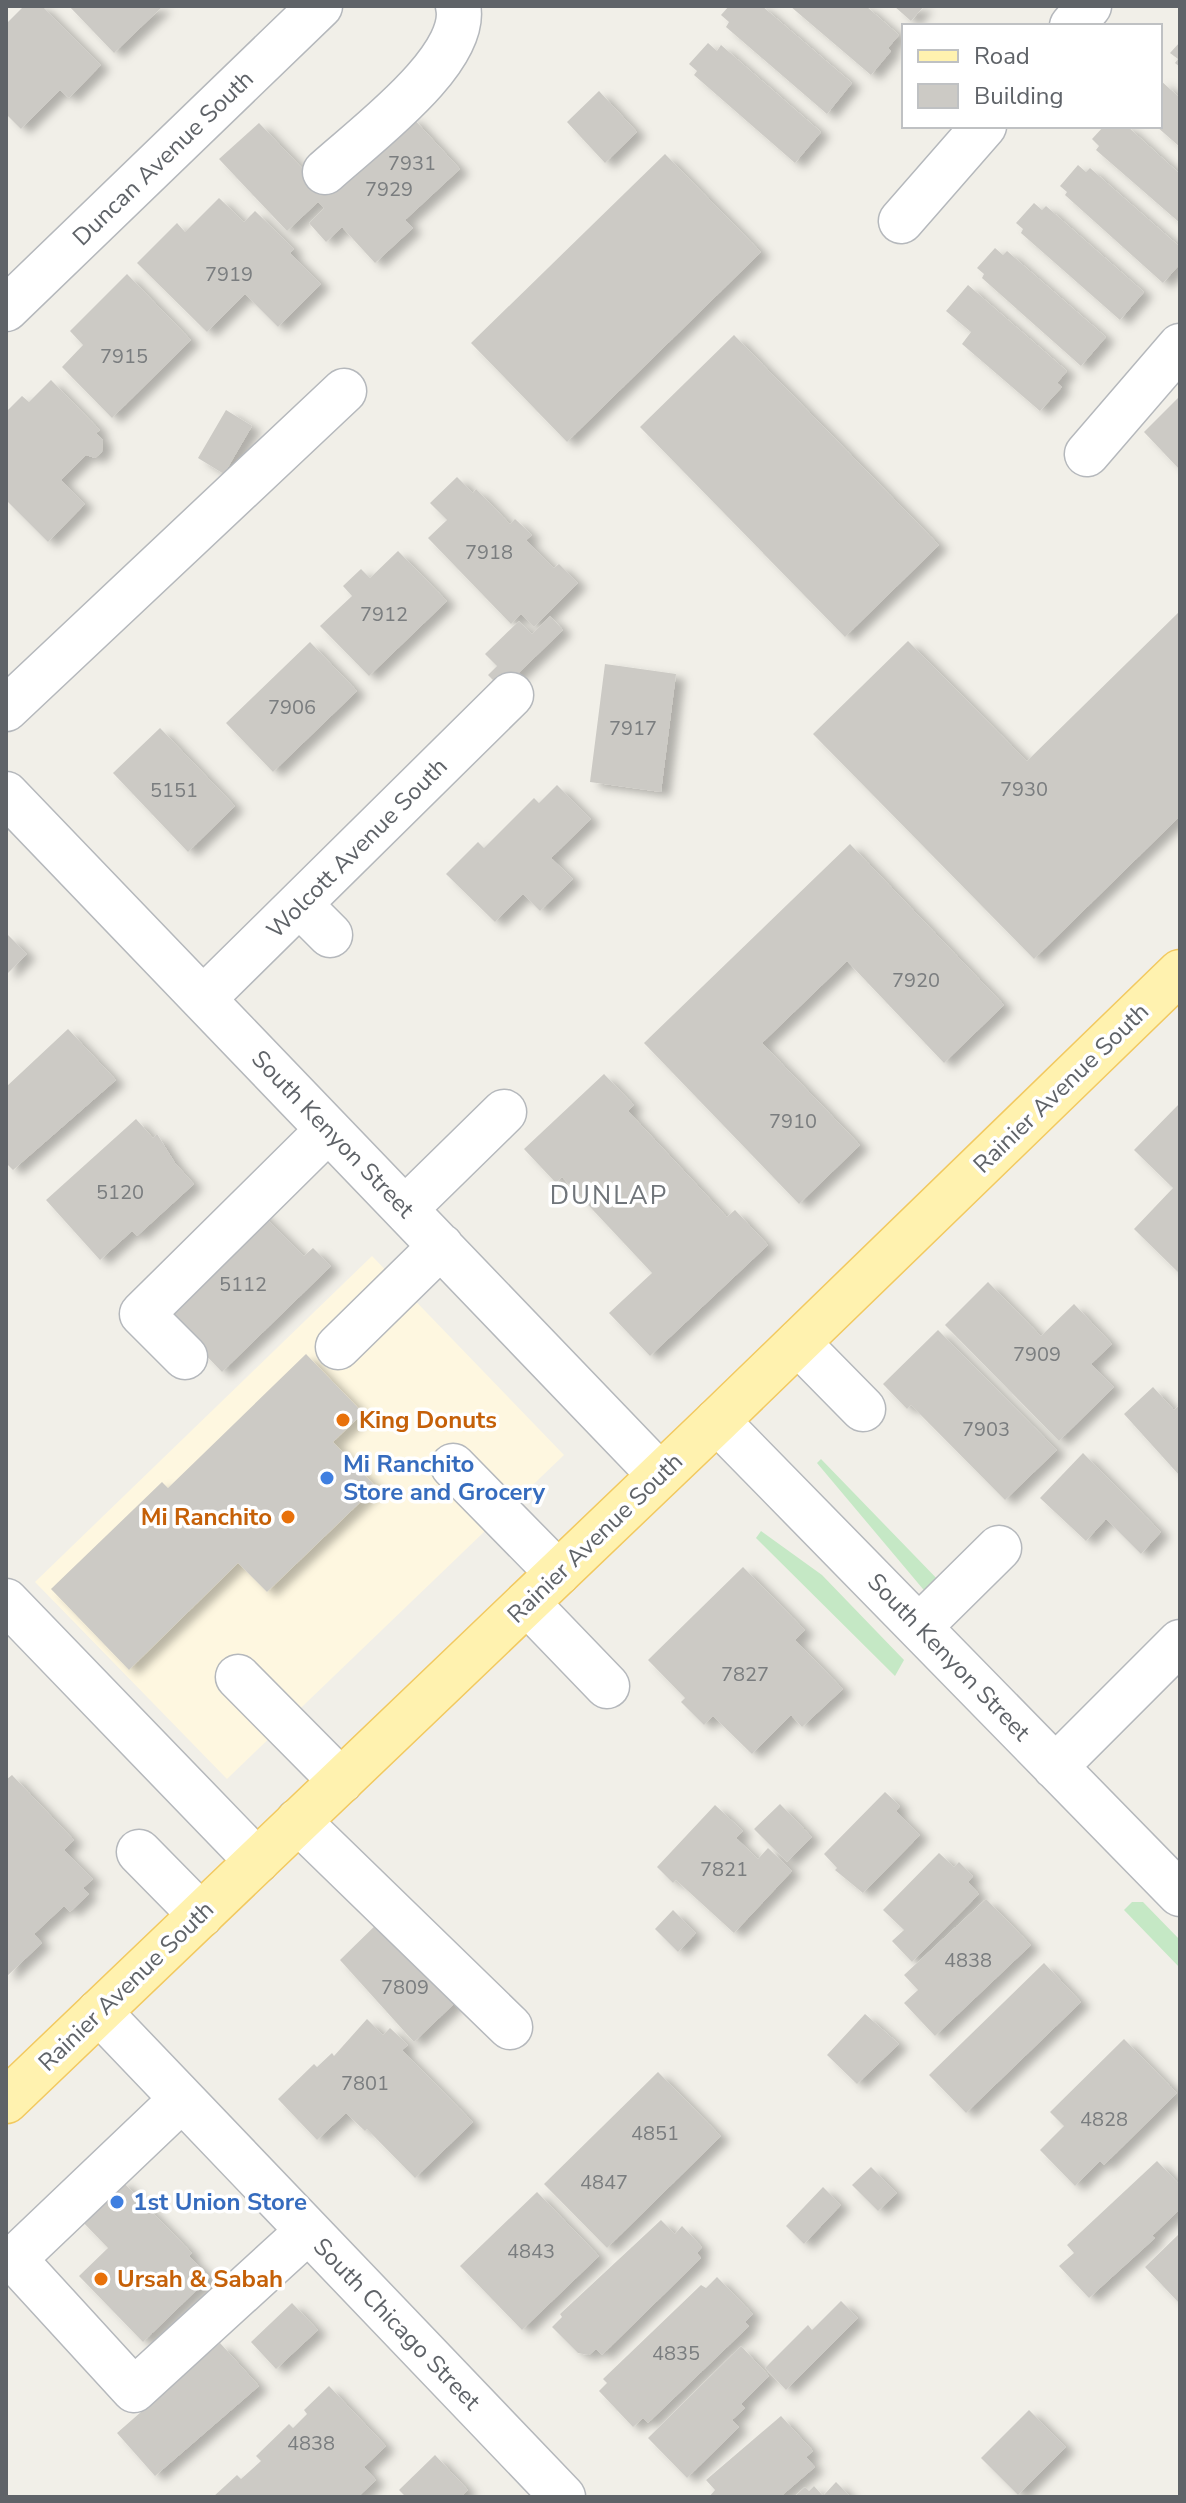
<svg xmlns="http://www.w3.org/2000/svg" width="1186" height="2503" font-family="'Nunito Sans',sans-serif">
<defs>
<filter id="shadow"><feDropShadow dx="9" dy="5" stdDeviation="4" flood-color="#0004"/></filter>
</defs>
<rect width="100%" height="100%" fill="#f1efe8"/>
<path fill="#fef7e0" d="M372,1256L564,1455L227,1779L35,1582Z"/>
<path fill="#c5e8c5" d="M821,1459L943,1585L928,1595L817,1463Z
M761,1531L822,1575L904,1660L895,1676L756,1538Z
M1132,1902H1143L1180,1940V1968L1124,1910Z"/>
<path fill="#cccac5" filter="url(#shadow)" d="M24,6H42L101,65L69,98L60,90L21,129L6,114V24Z
M69,6H163L114,53Z
M729,6H762L852,83L827,114L726,27L729,22L721,15Z
M790,6H866L899,35L888,48L891,51L871,75Z
M894,6H924L911,21Z
M1180,42V67L1175,63L1178,59L1170,53Z
M708,43L717,51L721,45L821,132L795,163L694,75L697,71L689,64Z
M1160,80L1180,98V147L1156,126H1160Z
M599,91L637,132L605,163L567,122Z
M411,116L460,169L405,220L413,228L375,263L342,227L326,242L309,223L324,208L318,202L287,231L219,159L259,123L327,194Z
M1104,126H1127L1180,174V223L1096,150L1099,146L1092,139Z
M665,154L761,252L567,442L471,343Z
M1078,165L1086,172L1090,168L1180,247V264L1163,283L1065,195L1067,192L1060,186Z
M219,198L244,222L255,211L294,249L290,253L321,284L278,327L245,294L207,332L137,263L177,223L185,232Z
M1034,203L1042,210L1046,206L1144,292L1120,320L1021,233L1023,229L1016,223Z
M995,248L1003,255L1007,251L1106,337L1081,366L982,278L984,274L977,268Z
M127,274L191,340L112,418L62,367L83,345L70,331Z
M968,285L1067,371L1057,383L1062,387L1040,411L962,344L971,332L946,311Z
M734,335L939,545L845,637L640,427Z
M51,380L100,430L96,433L103,440L102,452L95,458L86,455L61,480L85,504L48,542L6,500V412L22,396L29,402Z
M1180,396V470L1144,432Z
M226,410L252,426L224,474L198,458Z
M457,477L473,493L476,489L510,524L515,519L532,535L526,540L554,568L559,564L578,583L534,627L521,614L511,624L428,538L447,520L430,503Z
M398,551L447,601L369,676L320,626L352,596L343,586L361,569L370,578Z
M1180,611V816L1034,959L813,734L908,641L1027,761Z
M550,616L563,630L502,689L488,675L497,666L485,654L519,621L532,634Z
M310,642L357,691L273,772L226,723Z
M605,664L676,674L661,792L590,782Z
M160,728L235,806L188,852L113,773Z
M557,785L591,819L551,858L573,879L540,911L523,894L495,922L446,874L478,842L484,848L534,798L539,803Z
M850,844L1004,1005L944,1063L847,961L762,1043L860,1145L799,1204L644,1043Z
M6,933L27,954L6,975Z
M68,1029L116,1080L13,1170L6,1163V1087Z
M604,1074L634,1105L628,1111L727,1217L735,1210L768,1245L650,1356L609,1313L652,1273L562,1177L556,1183L524,1149Z
M1180,1103V1274L1134,1229L1173,1188L1134,1150Z
M136,1119L153,1138L157,1134L175,1163L194,1184L137,1236L132,1231L100,1260L46,1200Z
M254,1206L304,1256L313,1248L331,1266L222,1372L155,1302Z
M988,1282L1041,1336L1074,1304L1112,1344L1091,1364L1114,1387L1059,1441L945,1325Z
M938,1330L1057,1450L1005,1500L911,1405L907,1409L883,1384Z
M306,1354L363,1413L333,1442L376,1487L267,1592L238,1563L129,1670L51,1589L162,1482L168,1488Z
M1153,1387L1174,1410L1180,1405V1476L1124,1414Z
M1083,1453L1161,1532L1141,1554L1106,1519L1086,1541L1040,1498Z
M743,1567L805,1630L795,1640L843,1689L802,1727L791,1715L752,1754L713,1716L704,1725L681,1702L685,1698L648,1660Z
M12,1775L74,1840L64,1850L93,1879L83,1888L89,1894L70,1912L64,1906L34,1934L42,1943L6,1977V1780Z
M885,1792L900,1806L896,1811L920,1835L863,1893L835,1870L837,1868L824,1854Z
M780,1804L812,1837L787,1862L754,1829Z
M715,1805L743,1831L736,1838L758,1859L768,1848L792,1871L734,1933L676,1880L673,1883L657,1867Z
M939,1853L954,1867L959,1862L973,1876L968,1882L979,1894L912,1962L892,1941L904,1930L883,1910Z
M986,1899L1031,1945L935,2036L904,2003L918,1990L904,1975Z
M673,1910L696,1933L678,1952L655,1929Z
M382,1919L459,1999L414,2042L340,1960Z
M1044,1963L1081,2002L966,2113L929,2075Z
M865,2014L899,2044L857,2084L827,2055Z
M367,2019L383,2035L390,2028L408,2045L402,2050L473,2122L415,2178L367,2129L365,2131L346,2113L317,2140L278,2099L314,2064L317,2067L332,2053L334,2056Z
M1124,2039L1177,2093L1104,2165L1100,2161L1075,2186L1040,2150L1064,2126L1050,2112Z
M658,2072L721,2136L607,2248L544,2184Z
M1157,2161L1180,2185V2209L1152,2236L1155,2238L1089,2298L1059,2266L1074,2253L1067,2245Z
M871,2167L897,2193L878,2211L852,2185Z
M121,2180L192,2253L189,2256L210,2277L143,2342L79,2276L108,2248L80,2219Z
M823,2187L841,2205L804,2244L786,2226Z
M537,2192L599,2256L522,2330L460,2266Z
M661,2220L675,2234L682,2226L702,2247L697,2253L701,2258L602,2355L596,2349L589,2355L578,2353L552,2327L562,2317L560,2314Z
M1180,2233V2304L1145,2267Z
M717,2277L753,2314L745,2322L749,2326L648,2423L643,2418L633,2427L599,2391L607,2383L603,2379L701,2285L706,2288Z
M841,2301L858,2318L786,2390L765,2368L808,2325L812,2330Z
M292,2303L318,2330L276,2369L251,2342Z
M220,2343L259,2386L155,2476L117,2433Z
M741,2346L769,2376L741,2404L745,2408L732,2420L739,2427L687,2478L648,2438Z
M329,2386L386,2446L364,2467L376,2480L358,2497H213L237,2475L241,2479L261,2461L256,2456L289,2424L293,2428L307,2414L304,2410Z
M1029,2410L1066,2447L1018,2495L981,2458Z
M781,2416L813,2451L806,2457L815,2467L780,2497H709L715,2490L706,2480Z
M435,2455L468,2490L461,2497H406L399,2490Z
M836,2482L851,2497H794L805,2487L809,2491L814,2486L823,2496Z"/>
<g fill="none" stroke-linecap="round" stroke-linejoin="round">
<defs>
<path id="minor" d="M1072,26L1089,6
M325,172C362,138 470,59 458,6
M901,221L984,126
M6,309L320,6
M1087,454L1180,346
M6,709L344,391
M6,794L660,1475
M300,905L330,935
M203,999L511,695
M405,1209L504,1112
M798,1343L863,1409
M338,1347L441,1246
M185,1357L142,1314L328,1130
M717,1421L1180,1894
M453,1466L558,1573
M6,1601L257,1861
M527,1603L607,1686
M919,1627L999,1548
M238,1677L341,1781
M1055,1767L1180,1642
M298,1821L510,2027
M139,1852L201,1915
M99,2012L563,2497
M182,2099L14,2259L134,2390L308,2231"/>
<path id="major" d="M6,2101L717,1421L1180,972"/>
</defs>
<use href="#minor" stroke="#b5b8bc" stroke-width="47"/>
<use href="#major" stroke="#f2c960" stroke-width="47"/>
<use href="#minor" stroke="#fff" stroke-width="44"/>
<use href="#major" stroke="#fff2af" stroke-width="44"/>
</g>
<g fill="#e8710a" stroke="#fff" stroke-width="3">
<circle cx="343" cy="1420" r="8"/>
<circle cx="288" cy="1517" r="8"/>
<circle cx="101" cy="2279" r="8"/>
</g>
<g fill="#3f7fe0" stroke="#fff" stroke-width="3">
<circle cx="327" cy="1478" r="8"/>
<circle cx="117" cy="2202" r="8"/>
</g>
<g text-anchor="middle" stroke-width="7" stroke-linejoin="round" paint-order="stroke">
<g font-size="20" fill="#7a7d7f">
<text x="412" y="170">7931</text>
<text x="389" y="196">7929</text>
<text x="229" y="281">7919</text>
<text x="124" y="363">7915</text>
<text x="489" y="559">7918</text>
<text x="384" y="621">7912</text>
<text x="292" y="714">7906</text>
<text x="633" y="735">7917</text>
<text x="1024" y="796">7930</text>
<text x="174" y="797">5151</text>
<text x="916" y="987">7920</text>
<text x="793" y="1128">7910</text>
<text x="120" y="1199">5120</text>
<text x="243" y="1291">5112</text>
<text x="1037" y="1361">7909</text>
<text x="986" y="1436">7903</text>
<text x="745" y="1681">7827</text>
<text x="724" y="1876">7821</text>
<text x="968" y="1967">4838</text>
<text x="405" y="1994">7809</text>
<text x="365" y="2090">7801</text>
<text x="1104" y="2126">4828</text>
<text x="655" y="2140">4851</text>
<text x="604" y="2189">4847</text>
<text x="531" y="2258">4843</text>
<text x="676" y="2360">4835</text>
<text x="311" y="2450">4838</text>
</g>
<g font-size="24" fill="#5f6368" stroke="#fff">
<text transform="translate(163 158) rotate(-44)" y="8">Duncan Avenue South</text>
<text transform="translate(357 848) rotate(-45)" y="8">Wolcott Avenue South</text>
<text transform="translate(1061 1088) rotate(-44)" y="8">Rainier Avenue South</text>
<text transform="translate(333 1134) rotate(46)" y="8">South Kenyon Street</text>
<text transform="translate(595 1538) rotate(-44)" y="8">Rainier Avenue South</text>
<text transform="translate(949 1657) rotate(46)" y="8">South Kenyon Street</text>
<text transform="translate(126 1986) rotate(-44)" y="8">Rainier Avenue South</text>
<text transform="translate(397 2324) rotate(46)" y="8">South Chicago Street</text>
</g>
<g font-size="24" font-weight="bold" fill="#c56008" stroke="#fff" text-anchor="start">
<text x="359" y="1428">King Donuts</text>
<text x="272" y="1525" text-anchor="end">Mi Ranchito</text>
<text x="117" y="2287">Ursah &amp; Sabah</text>
</g>
<g font-size="24" font-weight="bold" fill="#366cbe" stroke="#fff" text-anchor="start">
<text x="343" y="1472">Mi Ranchito<tspan x="343" dy="28">Store and Grocery</tspan></text>
<text x="133" y="2210">1st Union Store</text>
</g>
<g font-size="26" letter-spacing="2" fill="#70757a" stroke="#fff">
<text x="609" y="1204">DUNLAP</text>
</g>
</g>
<rect width="1186" height="2503" fill="none" stroke="#5f6368" stroke-width="16"/>
<rect x="902" y="24" width="260" height="104" fill="#ffffff" stroke="#bfc1c3" stroke-width="2"/>
<rect x="918" y="50" width="40" height="12" fill="#fff2af" stroke="#bfc1c3" stroke-width="2"/>
<text x="974" y="64" font-size="24" fill="#5f6368">Road</text>
<rect x="918" y="84" width="40" height="24" fill="#cccac5" stroke="#bfc1c3" stroke-width="2"/>
<text x="974" y="104" font-size="24" fill="#5f6368">Building</text>
</svg>
